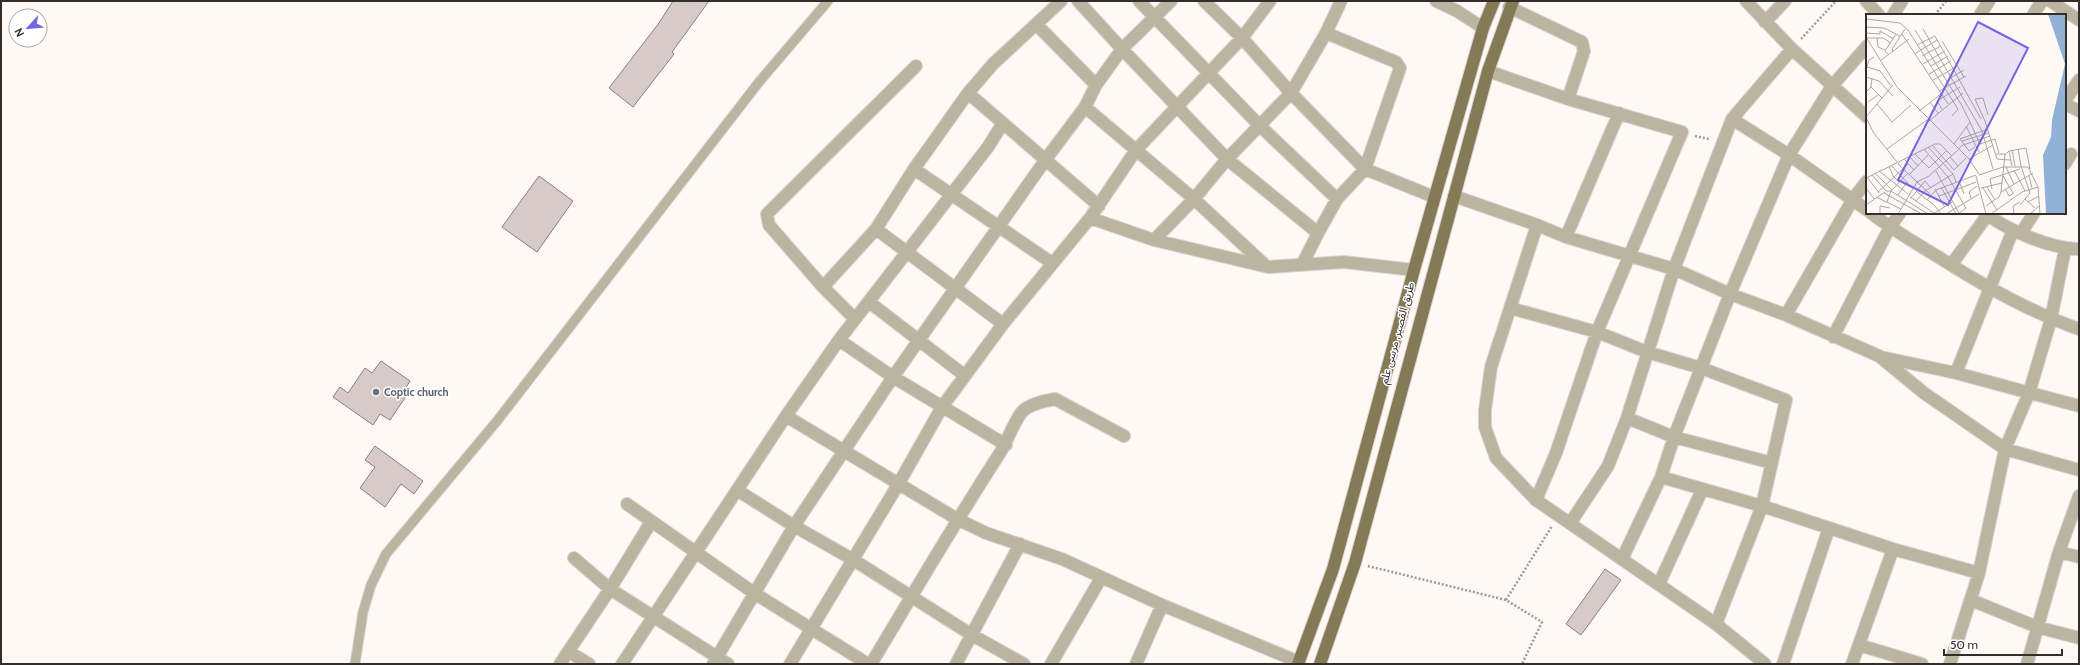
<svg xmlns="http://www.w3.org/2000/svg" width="2080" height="665" font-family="Cabin,'Noto Sans Arabic',sans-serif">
<rect width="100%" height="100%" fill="#fff8f5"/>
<path fill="#d6cbc7" stroke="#8a7f7b" d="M673,1H709L672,52L674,54L633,107L609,88L659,23Z
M539,176L573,201L537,252L502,227Z
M381,361L410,381L403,392L407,395L390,420L380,414L373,425L333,397L340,387L348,393L365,368L372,373Z
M375,446L423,481L414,494L401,484L385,507L360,488L375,467L365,460Z
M1605,569L1621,580L1581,635L1566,624Z"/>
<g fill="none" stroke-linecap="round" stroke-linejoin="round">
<defs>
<path id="service" d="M355,664L363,612L371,585L386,554L497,421L759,82L828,1"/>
<path id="minor" d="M1078,1L1122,49L1227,159L1318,233L1337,199L1365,169L1400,68L1396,62L1326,33
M1139,1L1260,126L1337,199
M1204,1L1242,38L1291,93L1365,169L1434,197
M1436,1L1457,11L1483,28
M1746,1L1792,49L1867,117
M1866,1L1879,15
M2050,1L2079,20
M1509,7L1582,42L1584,51L1568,99
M1893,15L1902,1
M1980,15L1989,1
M2033,15L2042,1
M1765,22L1785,1
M1037,25L1096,85
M1792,49L1732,119L1789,155L1867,210
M1488,71L1568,99L1682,132L1597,332L1556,453L1536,500
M968,93L1099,206
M2065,101L2079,80
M2065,104L2079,111
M1085,107L1194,199L1266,266
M2065,164L2071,154
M914,169L1052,263
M1871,213C1893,230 1917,244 1940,258C1984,286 2030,312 2079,329
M1985,213C2007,230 2051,249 2079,249
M1090,218L1136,150L1242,38L1270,1
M1537,225L1566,237L1674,269L1730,294L1786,315L1879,356L1924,393L2005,449L2079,470
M876,229L1003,324
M2013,230L1956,373L2079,406
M2021,233L2034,213
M1566,237L1619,113
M1154,240L1194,199L1227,159L1291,93L1326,33L1341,1
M1303,263L1318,233
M1951,265L1989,213
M823,287L876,229L914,169L968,93L993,64L1061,1
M869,302L964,375
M1510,308L1597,332L1647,352L1701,368L1786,400L1762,506L1716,624
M1786,315L1853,199L1867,181
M855,319L823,287L769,225L767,214L916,66
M1833,337L1890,227L1900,213
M839,340L893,377L1006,445
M1881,357L1956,373
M786,416L957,519L986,533L1062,559L1162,605L1299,662
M1627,418L1674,437L1772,463
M1661,477L1762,506L1893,549L1979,573
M737,490L794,526L852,559L972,635L1024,664
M627,504L754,593L868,664
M1571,522L1608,466L1627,418L1674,269L1732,119
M2059,552L2079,557
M574,558L610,589L728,664
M1622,559L1661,477L1674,437L1730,294L1789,155L1832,86L1867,46
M1659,584L1702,490
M1971,600L2037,627L2079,638
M1859,645L1922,664
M569,652L589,664
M560,664L610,589L651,522
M622,664L786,416L839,340L988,147L1003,123
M713,664L794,526L893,377L1046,159L1085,107L1096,85L1122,49L1171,1
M790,664L899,483L942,407L1003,324L1090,218L1154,240L1268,267L1344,262L1414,270
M871,664C913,594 954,524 998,456C1007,442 1012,426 1021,413C1028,404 1044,401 1055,399L1124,436
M956,664L1020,544
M1051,664L1101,578
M1136,664L1162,605
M1783,664L1829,528
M1852,664L1893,549
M1950,664L1979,573L2005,449L2029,393L2051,319L2065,249
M2027,664L2059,552L2079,496"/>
<path id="tertiary" d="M1454,196L1537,225L1491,367L1485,410V427L1496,458L1536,500L1716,624L1765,664"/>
<path id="primary" d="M1298,664L1333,569L1414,270L1483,28L1494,1
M1320,664L1355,563L1488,71L1513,1"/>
</defs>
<use href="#service" stroke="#dad4d1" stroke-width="11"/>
<use href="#minor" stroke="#dad4d1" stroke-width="14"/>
<use href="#tertiary" stroke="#dad4d1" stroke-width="14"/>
<use href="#primary" stroke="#dad4d1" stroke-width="14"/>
<path stroke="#a09a98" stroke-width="2.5" stroke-dasharray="2 2" stroke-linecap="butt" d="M1935,15L1946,1
M1801,39L1836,1
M1695,136L1709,139
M1368,566L1506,600L1542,622L1522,664
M1506,600L1552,526"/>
<use href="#service" stroke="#bab4a1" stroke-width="9"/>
<use href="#minor" stroke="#bab4a1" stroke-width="12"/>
<use href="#tertiary" stroke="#bab4a1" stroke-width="12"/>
<use href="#primary" stroke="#857a56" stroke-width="12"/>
</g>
<circle fill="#6b7280" stroke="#fff" stroke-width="1.5" cx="376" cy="392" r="4"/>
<g text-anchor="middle" stroke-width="3" stroke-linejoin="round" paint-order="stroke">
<g font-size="11" fill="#322e2c" stroke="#fff">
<text transform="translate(1397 333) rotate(-75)" y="4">طريق القصير, مرسى علم</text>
</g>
<g font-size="11" font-weight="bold" fill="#5b616d" stroke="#fff" text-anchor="start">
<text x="384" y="396">Coptic church</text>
</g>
</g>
<g transform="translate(1866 14)">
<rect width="200" height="200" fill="#fff8f5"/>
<path d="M182,0H200V200L180,199L177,141L185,123L186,106L199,50Z" fill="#92b2d5"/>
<path fill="none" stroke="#ada7a5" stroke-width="1" d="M0,5L34,9L42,16L92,95L86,102M0,13L18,14L34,22M57,15L116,117L127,155M49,16L95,90L104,108L88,130M14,17L28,25M0,19L14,20V17M36,20L82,90M0,23L31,73L103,145L113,160M1,24H17L25,29M11,24L12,33L19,36M76,27L98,63M51,31L69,22L115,105M27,38L26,35L39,15M50,39L71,26M23,41L19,37L30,20M56,42L75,32M8,43L3,46L1,53L14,57L25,72M14,47L43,25M57,50L79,37M65,52L82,42M63,60L85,47M0,63L13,67L27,82M84,64L98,56M67,66L88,54M5,73L16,84M73,77L100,62M0,78L5,73L6,64M109,85L119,107L131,145L144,146M109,85L117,84L122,101M2,88L12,81M64,88L72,99M11,90L26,108L45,91M76,95L71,87L94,73M53,97L75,80M0,103L7,118L35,153L64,180M0,103L27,71M63,107L97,79M104,108L114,130L129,125L133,139M100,112L113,138M96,127L123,119M66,131L88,156L100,144M62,133L87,160M109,133L103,137L94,125L122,115M21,135L61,106M58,135L82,163L100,194L92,200M92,135L97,131L124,122M152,135L155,152M146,136L149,152M143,137L146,152M49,140L63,154L81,136M139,141L143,137L160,134L164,155M43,142L52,152M84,143L92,152M38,145L48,156M103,145L127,131M25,151L46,174M23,152L27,162L33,168M140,153L148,170M148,156L159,177M13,157L42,180M70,157L93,199M9,159L26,176M6,161L20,177H25L62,200M43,161L62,141M113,161L137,153H162L172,173L174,200M110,162L120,200M137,162L147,179M163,162L166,174M1,163L13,179M0,164L69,130H74L86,142M93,167L98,180M75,173L90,200M121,173L129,186M0,174L8,185M115,174L136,169M117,174L131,196M69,175L78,192M126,175L124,165L154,155M139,175L143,182L148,179M50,177L68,191L75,200M12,178L42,150M135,178L167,159M18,179L54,199M32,181L41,168M73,182L110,168M10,183L35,195M44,183L68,199M45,184L59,167L65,174M105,184L103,178L111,172M159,185L169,194M61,186L70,176L110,161M50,187L59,177L87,160L90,168M21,188L25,177L41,160M162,188L173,182M0,191L19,178M154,191L164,179L155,152M120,192L133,183L135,178L139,140H130M14,200V192L24,194M32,200L51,168L63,162L92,136M67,200L86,188M80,200L113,180M125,200L156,178L172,173M146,200L148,198L147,192L154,188M164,200L174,191"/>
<path fill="#7565e0" fill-opacity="0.15" stroke="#7565e0" stroke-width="2" d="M112,8L162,34L82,191L32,166Z"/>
<rect width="200" height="200" fill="none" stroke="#322e2c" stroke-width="2"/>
</g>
<rect width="2080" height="665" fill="none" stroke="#322e2c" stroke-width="4"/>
<g transform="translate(28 28) rotate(243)"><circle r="19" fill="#ffffff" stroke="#adabab"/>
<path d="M0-3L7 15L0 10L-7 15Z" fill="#7565e0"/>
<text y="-6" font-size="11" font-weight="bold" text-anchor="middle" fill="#322e2c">N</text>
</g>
<path d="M1944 649v6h118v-6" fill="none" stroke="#322e2c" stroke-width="2"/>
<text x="1950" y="649" font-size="12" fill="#322e2c" stroke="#ffffff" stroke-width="3" paint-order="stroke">50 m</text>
</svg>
